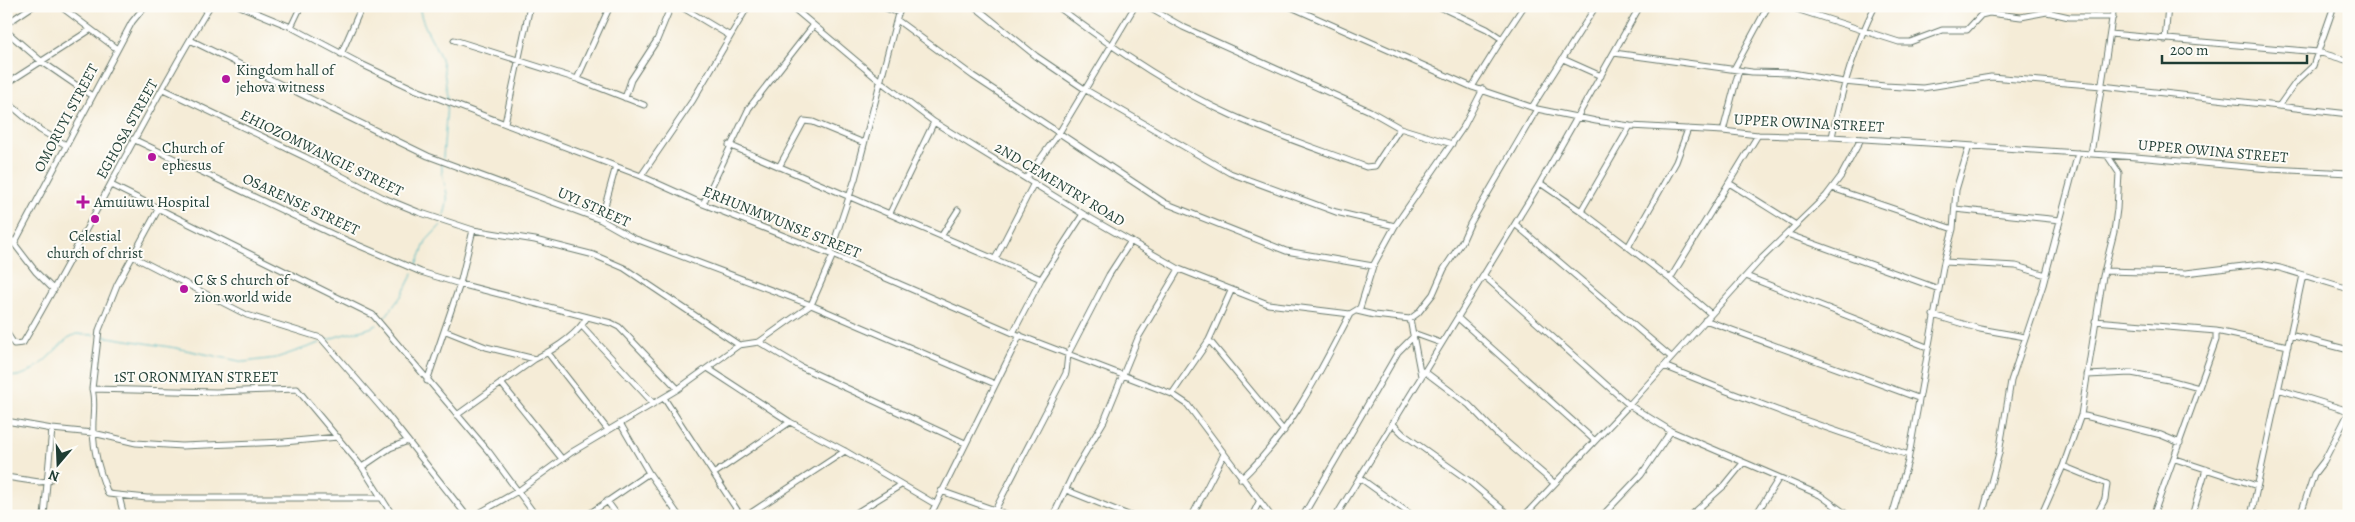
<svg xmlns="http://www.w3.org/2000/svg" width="2355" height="522" font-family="Alegreya,serif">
<rect width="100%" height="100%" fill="#fdfcf7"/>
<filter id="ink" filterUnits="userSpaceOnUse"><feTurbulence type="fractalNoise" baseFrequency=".02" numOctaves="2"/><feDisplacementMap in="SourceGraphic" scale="10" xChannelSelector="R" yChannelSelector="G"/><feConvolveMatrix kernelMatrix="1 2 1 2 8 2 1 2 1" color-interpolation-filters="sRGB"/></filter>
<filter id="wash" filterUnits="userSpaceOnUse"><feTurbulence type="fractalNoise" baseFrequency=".0096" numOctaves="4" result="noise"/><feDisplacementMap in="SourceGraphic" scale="20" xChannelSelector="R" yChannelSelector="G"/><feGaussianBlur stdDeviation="1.12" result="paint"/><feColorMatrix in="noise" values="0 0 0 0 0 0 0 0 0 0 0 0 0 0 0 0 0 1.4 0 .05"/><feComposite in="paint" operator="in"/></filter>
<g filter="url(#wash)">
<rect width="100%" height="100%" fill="#f5ecd7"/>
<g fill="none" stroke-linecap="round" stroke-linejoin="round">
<path stroke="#43b3bd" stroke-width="1" d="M420,6C418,19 436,45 441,59C445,71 446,86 447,99
M443,158L447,103
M442,162C441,174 444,179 446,190C449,199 446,209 443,218
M416,267L426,241L441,225
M382,321L402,295L413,273
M102,336L176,348L244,362L276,358L320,343
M328,340C344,332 361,333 377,325
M6,376C31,381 51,353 68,338L76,334L94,335"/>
</g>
</g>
<g filter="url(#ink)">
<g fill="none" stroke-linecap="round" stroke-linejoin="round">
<defs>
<path id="minor" d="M60,6L117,49
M240,6L291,27L361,64L414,89L641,176L703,204L830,254L1013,333L1172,394L1187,404L1271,516
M680,6L730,36
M791,6L880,81L934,122L1083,214L1179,269L1268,304L1350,314
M880,6L899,13
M974,6L1036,56L1086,90L1230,173L1336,212L1395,226
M1057,6C1111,47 1169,87 1231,115C1275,135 1321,150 1366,167L1375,166L1400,128
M1146,6L1183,27L1370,111L1400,128L1452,144
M1289,6L1472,87L1537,109L1596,121L1630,126L1723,131L1758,135L1832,137L1960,145L2136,157L2269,169L2349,173
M1438,6L1487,29L1502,39L1472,87
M1787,6L1899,42H1910L1942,30H1967L1981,15L1989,13L2021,17L2047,12L2069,17H2113
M897,20L973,76L1165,203L1286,251L1373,266
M6,24L33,6
M291,27L301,6
M6,31L41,61L92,96
M2110,34L2318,52L2349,61
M1502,39L1524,6
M190,40L428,156L601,220L633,238L811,305L995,384
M454,40L577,79L644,105
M2165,40L2168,6
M1614,53L1752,72L1792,73L1844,82L1885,86L1923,88L1991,77L2102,86L2349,114
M341,54L362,6
M1563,59L1601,76
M1734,69L1768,6
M577,79L610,6
M6,84L90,30
M163,89L305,157L384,198L418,212L473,230L535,240L594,255L624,268L739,345
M625,98L631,80L657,40L671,6
M6,101L40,130L66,145
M2279,106L2296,82L2313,66L2334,6
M1532,107L1596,6
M505,123L530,6
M1630,126L1581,211L1670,279L1711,314
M1723,131L1739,70
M1832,137C1841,91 1854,48 1875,6
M133,139L332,234L421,272L460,284L611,323L619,327L678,389
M729,145L1041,279
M2091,154L2114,6
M779,167L804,121L813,122L864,143
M641,176L693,100L748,6
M1027,177L1059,133L1135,6
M1540,183L1581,211
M1729,183L1796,225
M111,185L373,315L489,452L536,516
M1832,188L1953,229
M703,204L749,108L813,26
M159,208L117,285L99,330L92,389C96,403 92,417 93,432C94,454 100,474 108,494L147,498H382
M1955,209L2060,220
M890,213L934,122
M601,220L616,166
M1515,224L1671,357
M6,233L36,272L54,290
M1787,234L1939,289
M942,235L958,210
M14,244L132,22L145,6
M1628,247L1676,162L1688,129
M830,254L855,179L900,6
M132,256L247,315L321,338L385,412L467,516
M995,259L1034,183
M1944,262L2016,266L2046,275
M2104,271L2186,273L2260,264L2280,268L2349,289
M1483,275L1629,405L1671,431L1820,495L1849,516
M1746,276L1927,347
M1670,279L1758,135
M1357,311L1374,315L1410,319L1418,313L1433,294L1444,269L1462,242L1470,224L1537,109
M1933,315L1980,329L2025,337
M1458,318L1594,440
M1410,319L1421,376
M1705,320L1918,398
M2095,321L2216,331V340L2153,516
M582,326L653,403
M446,331L486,347L535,359
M2216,331L2288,346
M6,332L14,344L23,343C88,232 143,116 210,6
M1013,333L1041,279L1083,214
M2290,335L2349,350
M1209,340L1284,431
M759,342L801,367L965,443
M548,353L608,430
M1664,366C1744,399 1826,429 1909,455
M709,369L790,422L845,451L935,504
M1424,371L1469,405L1498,435L1554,483
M2087,375L2131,373L2169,380L2199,388
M427,381L460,284L473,230
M501,383L562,459
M92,389L216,392L297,389L362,467L393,516
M2278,389L2349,411
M1172,394L1209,340L1231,291
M664,398L741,516
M457,415L535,359C553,350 577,336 587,317
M2081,415L2161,435L2180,443
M6,421L52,429L93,433L136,443L182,446L284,442L338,437
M620,423L649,473L679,516
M1392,423L1403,434L1468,480L1510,516
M2175,459L2257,486
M2063,466L2107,484L2105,499L2096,516
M362,467L390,448L408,441
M715,473L790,422
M6,477L39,482L49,481
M1360,478L1413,516
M1241,479C1292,431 1318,375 1350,314L1360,308L1373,266L1395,226L1464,126L1483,89
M1066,490L1131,516
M941,491L1012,516
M119,496L124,516
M607,501L618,516
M2251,514L2266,516
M44,516L52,429
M474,516L518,491L572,452L678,389L739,345L759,342L811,305L833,255
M586,516L649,473
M746,516L845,451
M851,516L901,485
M930,516L1020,335
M992,516L1066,373L1068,354L1109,275L1131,241
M1053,516L1076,468L1104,421L1138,338L1179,269
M1192,516L1224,454
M1252,516L1259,502
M1303,516L1398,352L1416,334L1441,343
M1336,516L1540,183L1640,6
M1524,516L1629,405L1762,258L1826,196L1841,176L1861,139
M1602,516L1641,475L1671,431
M1690,516L1725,485L1743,463
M1755,516L1779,478
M1892,516L1908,461L1944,262L1953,229L1956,190L1969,146
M1982,516L1999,453L2011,381L2043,285L2078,153
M2041,516L2063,466L2081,415L2103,276L2114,232L2117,209L2119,173L2107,155
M2192,516L2206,469
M2251,516L2303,275
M2300,516L2314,474L2324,461L2349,412"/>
</defs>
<use href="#minor" stroke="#6a7a6d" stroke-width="7"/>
<use href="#minor" stroke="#fff" stroke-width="5"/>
</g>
</g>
<g fill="#b5179e" stroke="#fdfcf7" stroke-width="2">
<circle cx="226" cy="79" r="5"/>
<circle cx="152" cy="157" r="5"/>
<path d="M80.5 194.5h5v5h5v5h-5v5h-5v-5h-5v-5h5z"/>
<circle cx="95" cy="219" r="5"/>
<circle cx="184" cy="289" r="5"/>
</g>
<g text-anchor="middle" stroke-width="4" stroke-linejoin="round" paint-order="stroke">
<g font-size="15" fill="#1f3d34" stroke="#fdfcf7" text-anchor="start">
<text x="236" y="75">Kingdom hall of<tspan x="236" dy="17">jehova witness</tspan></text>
<text x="162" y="153">Church of<tspan x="162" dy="17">ephesus</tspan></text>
<text x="94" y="207">Amuiuwu Hospital</text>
<text x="95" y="241" text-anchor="middle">Celestial<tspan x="95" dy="17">church of christ</tspan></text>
<text x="194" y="285">C &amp; S church of<tspan x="194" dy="17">zion world wide</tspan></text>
</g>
<g font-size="15" fill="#1f3d34" stroke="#fdfcf7">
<text transform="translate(66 118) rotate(-62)" y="5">OMORUYI STREET</text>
<text transform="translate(1809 123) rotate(3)" y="5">UPPER OWINA STREET</text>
<text transform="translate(127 129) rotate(-61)" y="5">EGHOSA STREET</text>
<text transform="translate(2213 151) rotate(5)" y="5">UPPER OWINA STREET</text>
<text transform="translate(322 153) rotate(26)" y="5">EHIOZOMWANGIE STREET</text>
<text transform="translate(1060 184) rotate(31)" y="5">2ND CEMENTRY ROAD</text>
<text transform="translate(301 204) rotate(25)" y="5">OSARENSE STREET</text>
<text transform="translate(594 207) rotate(24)" y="5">UYI STREET</text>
<text transform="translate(782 222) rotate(22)" y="5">ERHUNMWUNSE STREET</text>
<text x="196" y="382">1ST ORONMIYAN STREET</text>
</g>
</g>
<rect width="2355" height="522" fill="none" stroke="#fdfcf7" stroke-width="25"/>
<g transform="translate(58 464) rotate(199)" stroke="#fdfcf7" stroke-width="4" paint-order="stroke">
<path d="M0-4L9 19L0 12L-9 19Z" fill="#1f3d34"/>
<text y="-8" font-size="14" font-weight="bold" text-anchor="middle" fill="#1f3d34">N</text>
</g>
<path d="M2162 55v8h145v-8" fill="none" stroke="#1f3d34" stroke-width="2.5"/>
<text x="2170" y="55" font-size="15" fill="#1f3d34" stroke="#fdfcf7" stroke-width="4" paint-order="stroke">200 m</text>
</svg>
